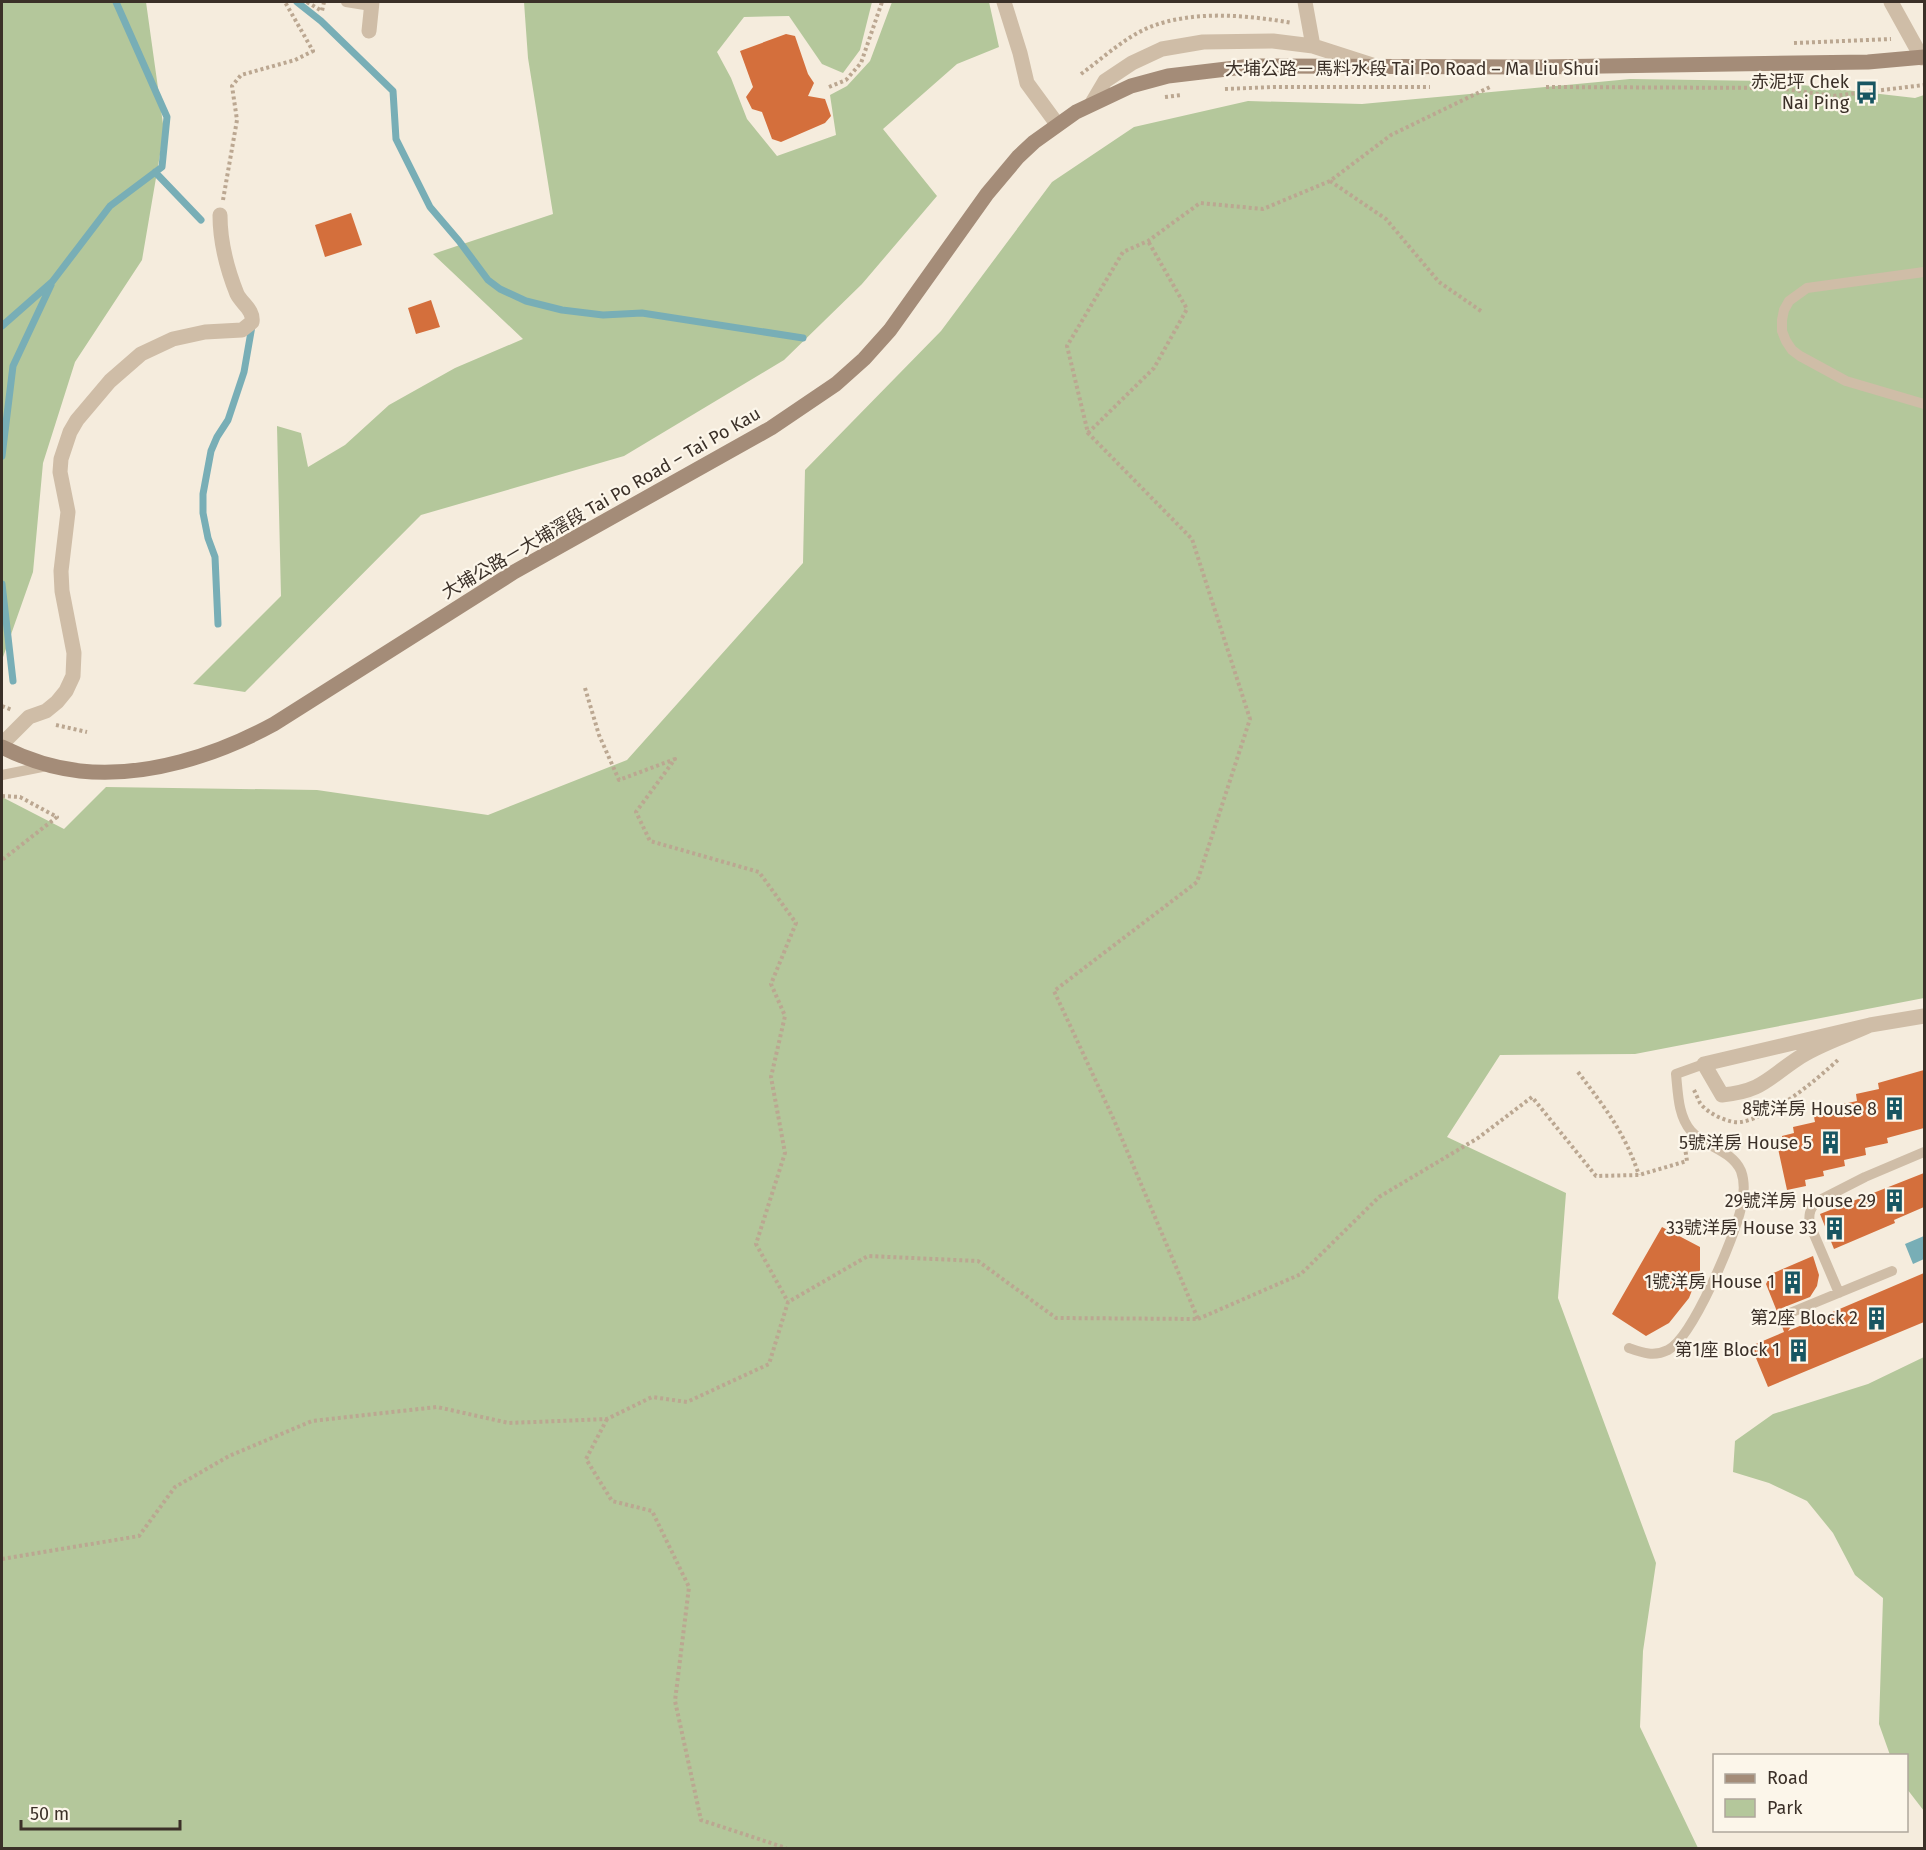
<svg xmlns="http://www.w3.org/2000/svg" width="1926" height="1850" font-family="'Fira Sans','Noto Sans TC',sans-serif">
<rect width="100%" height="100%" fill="#f5ecdd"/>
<path fill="#b4c79b" d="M2,2H146L164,131L142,260L75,362L43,463L33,572L2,660Z
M524,2H872L860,50L843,73L822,64L789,16L744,17L717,52L731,78L747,119L777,156L836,135L830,95L847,86L870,61L892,2H989L999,47L957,64L883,129L937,196L862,284L784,360L624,456L421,515L245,692L193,684L281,596L277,426L301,433L308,467L345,445L389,405L455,368L523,339L433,254L553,214L528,58Z
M1630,79L1768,81L1915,98L1924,95V998L1635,1054L1500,1055L1447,1137L1566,1193L1558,1298L1656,1563L1643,1651L1640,1727L1698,1848H2V797L64,829L106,787L317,790L488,815L627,760L803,563L805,470L941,331L1052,182L1134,127L1248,101L1362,104Z
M1924,1357V1811L1907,1789L1906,1756L1890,1755L1879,1724L1883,1598L1855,1575L1833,1533L1807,1501L1769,1483L1733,1472L1735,1441L1773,1414L1868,1384Z"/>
<path fill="#78aeb6" d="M1924,1236V1259L1913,1264L1905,1244Z"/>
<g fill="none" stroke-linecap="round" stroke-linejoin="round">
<path stroke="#78aeb6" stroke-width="7" d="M297,2L321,21L393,91L396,139L430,207L459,241L488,280L500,289L526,301L562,310L603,315L642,313L803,338
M155,172L201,220
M2,326L52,282L110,206L162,167L167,117L116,2
M2,456L13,366L51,285
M2,584L13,681
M218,624L215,557L208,538L203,513V494L211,451L217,437L228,420L244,372L252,326"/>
</g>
<path fill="#d46f3c" d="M786,34L795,36L808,74L814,83L808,96L825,99L831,116L825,123L781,142L772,139L762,112L752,109L746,97L753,87L740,51Z
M351,213L362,245L325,257L315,225Z
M431,300L440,327L416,334L408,308Z
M1924,1070V1128L1887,1138L1888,1143L1865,1148L1866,1155L1844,1160L1845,1166L1823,1171L1824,1176L1805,1180L1806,1186L1787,1190L1777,1144L1783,1142L1782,1136L1794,1133L1793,1127L1815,1122L1814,1117L1836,1112L1834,1106L1857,1101L1856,1094L1879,1089L1878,1083Z
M1924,1173V1207L1894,1220L1895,1223L1834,1249L1820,1214Z
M1662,1227L1700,1247V1270L1689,1298L1669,1323L1646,1336L1612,1314Z
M1813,1256L1819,1275L1817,1286L1810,1297L1782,1308L1778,1314L1766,1284L1771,1274Z
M1924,1273V1322L1768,1387L1751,1346L1784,1332L1780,1320L1785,1322L1796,1319L1788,1331Z"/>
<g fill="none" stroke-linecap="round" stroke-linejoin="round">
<path stroke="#bba791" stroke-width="4" stroke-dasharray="3 3" stroke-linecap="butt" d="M307,2L322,11L324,2
M1794,43L1891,39
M1081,74C1103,58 1125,37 1150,27C1193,10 1248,15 1292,23
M829,87L846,80L861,63L882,2
M1546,87L1778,88L1833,96L1924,85
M1225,89L1273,87H1430
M1165,97L1182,95
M223,200L237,120L232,86L241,75L295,60L313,51L285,2
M1481,311L1439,282L1386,219L1330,181L1391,135L1490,87
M1088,433L1154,368L1187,309L1148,241
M585,688L599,735L619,780L675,759L636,812L650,841L759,872L796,923L771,984L785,1016L771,1077L785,1153L756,1244L788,1302
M2,706L12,710
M56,725L87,732
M2,796L20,797L57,817L2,860
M1578,1072C1605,1108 1624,1131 1639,1175
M1694,1090C1696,1094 1698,1099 1700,1103C1707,1113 1729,1124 1741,1122C1774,1116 1815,1081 1839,1059
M1198,1319L1301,1274L1379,1197L1478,1138L1532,1097L1596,1176L1639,1175L1687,1161L1685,1148
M607,1419L586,1459L612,1501L652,1511L689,1587L675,1701L701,1820L786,1848
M2,1559L139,1536L175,1487L229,1456L312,1421L437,1407L509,1423L607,1419L652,1397L687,1402L769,1364L788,1302L868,1256L978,1261L1056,1318L1198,1319L1114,1120L1054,991L1197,882L1250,719L1192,539L1088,433L1067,346L1123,252L1148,241L1200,203L1263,209L1330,181"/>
<path stroke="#cfbda7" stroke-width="10" d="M346,2L371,6
M1924,272L1807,288L1789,301L1784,310L1782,320V331L1786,341L1792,350L1800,356L1846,381L1924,404
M2,775L47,766
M1839,1293L1810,1225C1808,1214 1810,1206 1820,1200L1865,1177L1924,1152
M1785,1315L1892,1271
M1629,1348C1643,1353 1654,1357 1668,1350C1693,1337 1735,1236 1741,1208C1744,1196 1745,1182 1741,1171C1732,1150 1705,1147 1691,1131C1678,1116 1678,1093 1676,1074L1704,1064"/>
<path stroke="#cfbda7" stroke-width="15" d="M1004,2L1020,53L1027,83L1057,124
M1305,2L1313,46
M1891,2L1922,58
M369,31L372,2
M1092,103L1105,81L1132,63L1162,49L1203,42L1273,41L1313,46L1372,65
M2,744L29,717L46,711L57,702L66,691L73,676L74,653L62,591L61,571L68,512L60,472L61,459L70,432L77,420L110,381L141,354L173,339L205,332L242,330L252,322C254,310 242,304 237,294C227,269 220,242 220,215
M1870,1025C1847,1036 1819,1044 1797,1059C1767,1079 1762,1091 1722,1095L1704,1064L1870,1025L1924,1016"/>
<path stroke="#a48c78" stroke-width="15" d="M2,747C26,759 53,768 80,771C147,778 217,755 274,724L514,572L771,428L836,384L864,359L890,330L987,194L1018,157L1034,142L1076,112L1131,86L1168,76L1252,66L1540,67L1868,62L1924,57"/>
</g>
<defs>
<symbol id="bus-bare" viewBox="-9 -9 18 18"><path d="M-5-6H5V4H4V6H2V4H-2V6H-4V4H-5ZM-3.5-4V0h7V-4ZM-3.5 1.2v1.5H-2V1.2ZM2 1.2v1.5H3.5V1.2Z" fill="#185662" stroke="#fcf6ea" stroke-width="2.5" paint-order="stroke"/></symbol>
<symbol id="building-bare" viewBox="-9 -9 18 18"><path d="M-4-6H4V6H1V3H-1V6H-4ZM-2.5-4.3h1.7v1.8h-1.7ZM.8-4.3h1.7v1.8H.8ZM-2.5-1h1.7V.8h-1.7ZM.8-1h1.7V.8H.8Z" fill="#185662" stroke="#fcf6ea" stroke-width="2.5" paint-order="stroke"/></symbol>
</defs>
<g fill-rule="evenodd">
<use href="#bus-bare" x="1850" y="76" width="33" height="33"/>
<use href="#building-bare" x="1878" y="1092" width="33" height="33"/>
<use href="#building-bare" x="1814" y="1126" width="33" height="33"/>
<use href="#building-bare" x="1878" y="1184" width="33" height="33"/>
<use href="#building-bare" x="1818" y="1212" width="33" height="33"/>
<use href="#building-bare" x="1776" y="1266" width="33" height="33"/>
<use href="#building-bare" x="1860" y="1302" width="33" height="33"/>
<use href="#building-bare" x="1782" y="1334" width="33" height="33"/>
</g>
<g text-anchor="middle" stroke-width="4.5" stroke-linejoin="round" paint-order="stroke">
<g font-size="18" fill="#3b3028" stroke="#fcf6ea">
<text x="1412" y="75">大埔公路－馬料水段 Tai Po Road – Ma Liu Shui</text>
<text transform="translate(601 503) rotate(-30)" y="6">大埔公路－大埔滘段 Tai Po Road – Tai Po Kau</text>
</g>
<g font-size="18" fill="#3b3028" stroke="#fcf6ea" text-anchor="end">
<text x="1849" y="88">赤泥坪 Chek<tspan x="1849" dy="21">Nai Ping</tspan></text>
<text x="1877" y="1115">8號洋房 House 8</text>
<text x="1812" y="1149">5號洋房 House 5</text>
<text x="1876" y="1207">29號洋房 House 29</text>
<text x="1817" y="1234">33號洋房 House 33</text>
<text x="1775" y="1288">1號洋房 House 1</text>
<text x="1858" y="1324">第2座 Block 2</text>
<text x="1780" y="1356">第1座 Block 1</text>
</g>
</g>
<rect width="1926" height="1850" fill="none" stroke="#3b3028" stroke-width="6"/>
<rect x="1713" y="1754" width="195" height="78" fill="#fcf6ea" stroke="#afa79c" stroke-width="1.5"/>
<rect x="1725" y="1774" width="30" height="9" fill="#a48c78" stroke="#afa79c" stroke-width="1.5"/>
<text x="1767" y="1784" font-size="18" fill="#3b3028">Road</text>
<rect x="1725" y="1799" width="30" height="18" fill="#b4c79b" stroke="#afa79c" stroke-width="1.5"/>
<text x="1767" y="1814" font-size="18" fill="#3b3028">Park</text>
<path d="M21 1820v9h159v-9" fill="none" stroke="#3b3028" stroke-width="3"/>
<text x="30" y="1820" font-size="18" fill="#3b3028" stroke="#fcf6ea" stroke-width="4.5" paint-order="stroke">50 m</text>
</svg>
